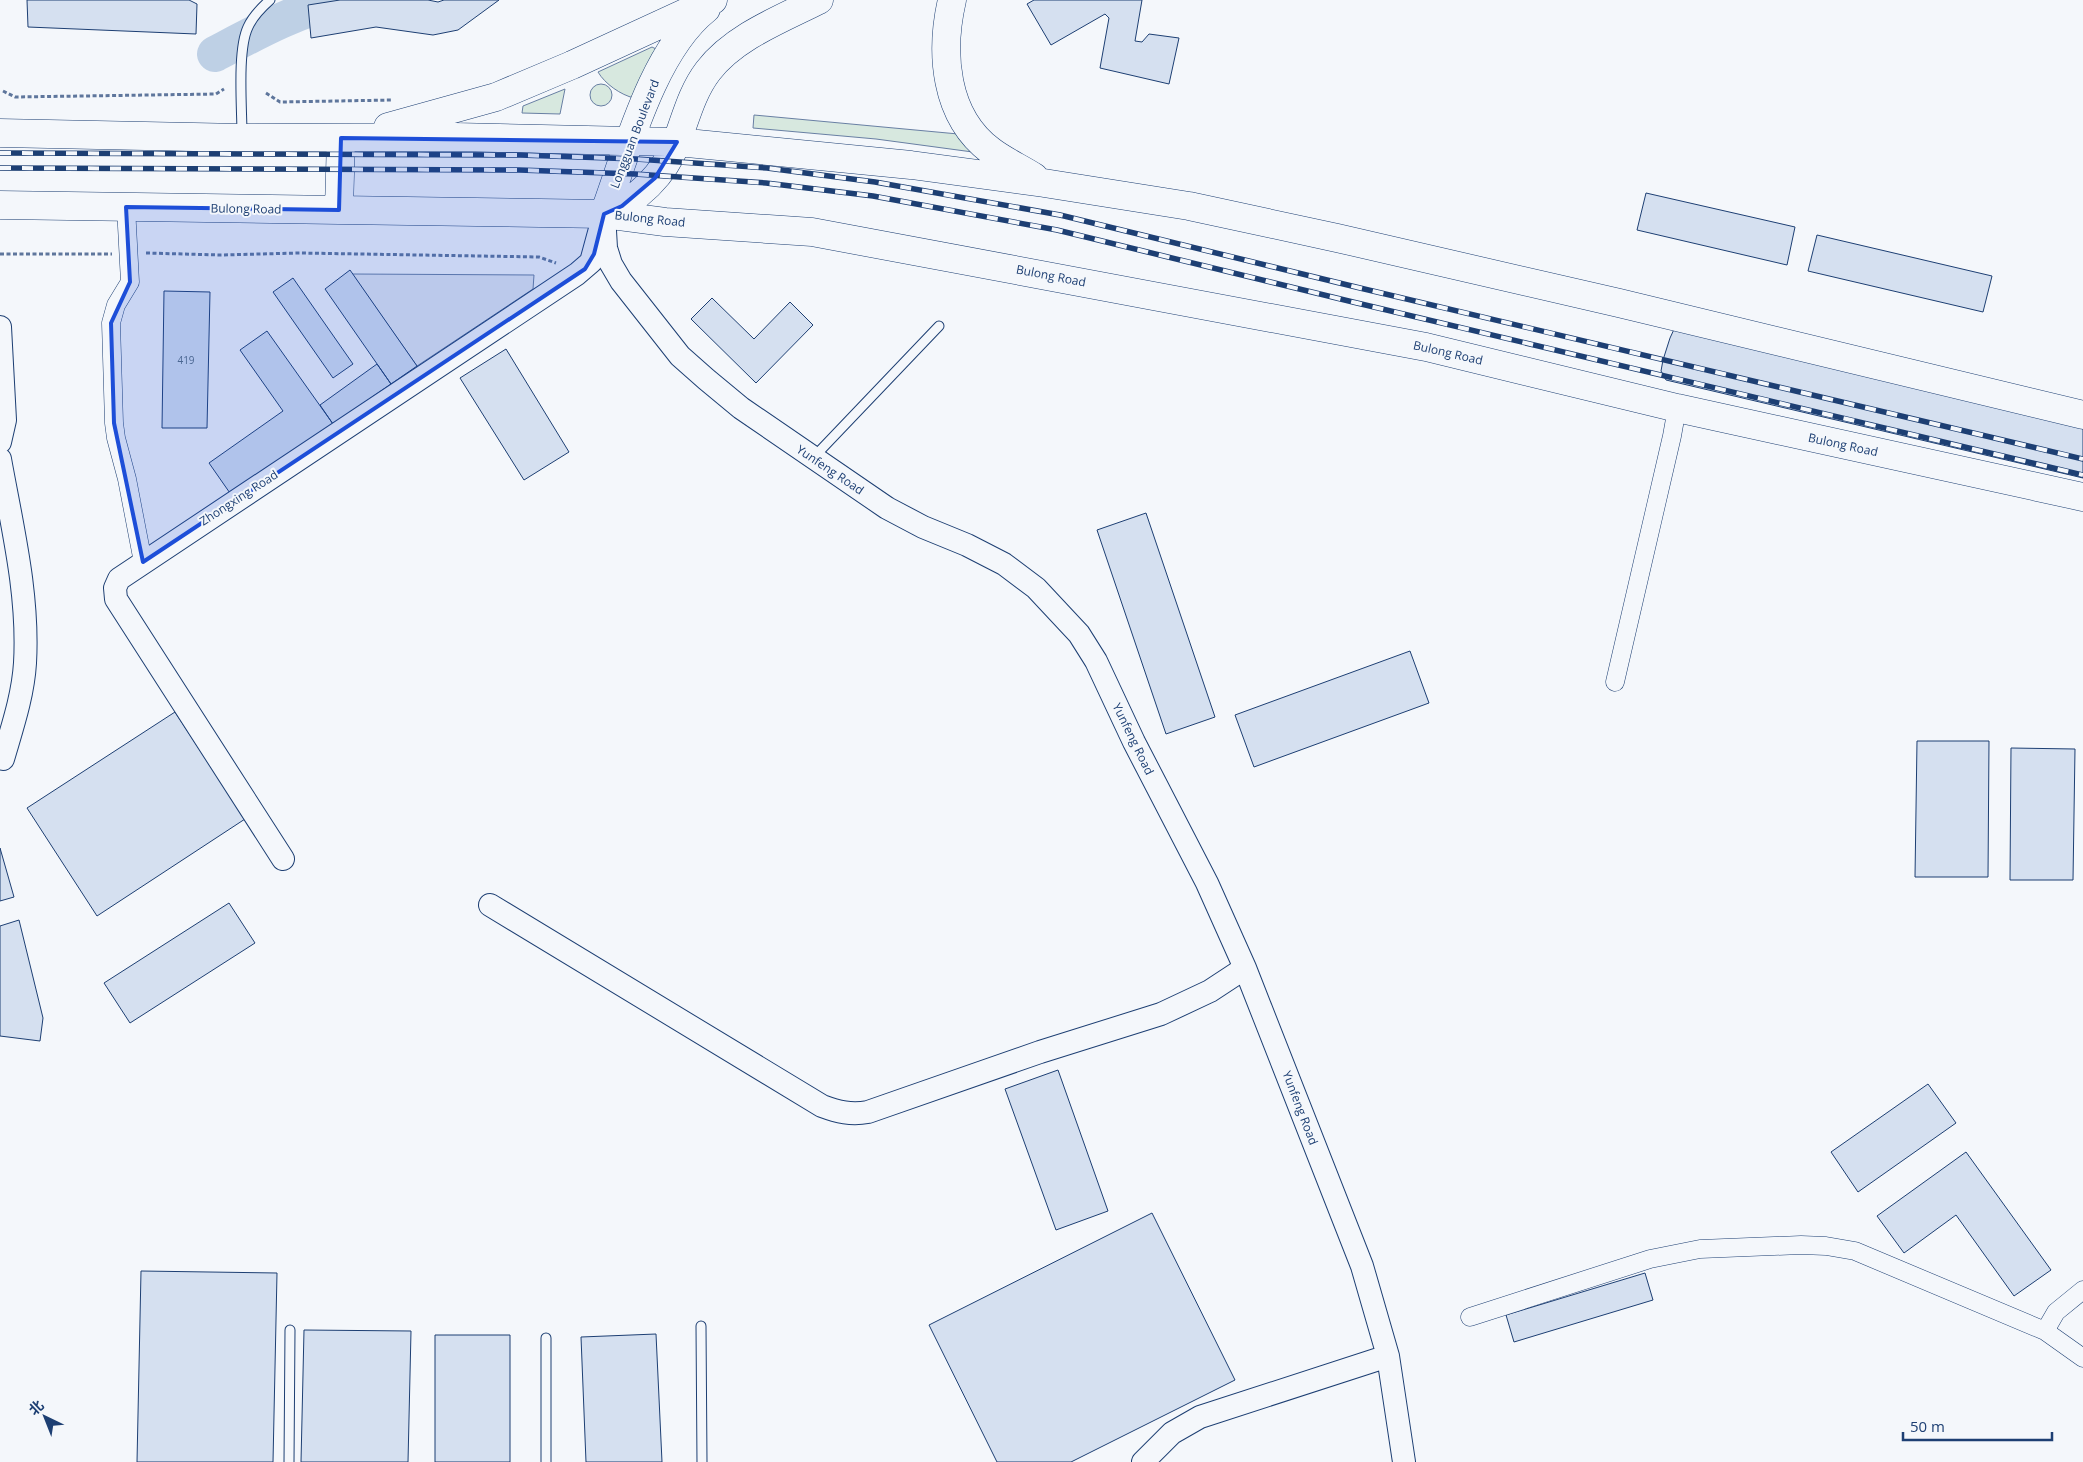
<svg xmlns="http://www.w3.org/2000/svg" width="2083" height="1462" font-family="'Open Sans','Noto Sans SC',sans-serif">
<rect width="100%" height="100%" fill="#f4f7fb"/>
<path fill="#d7e8df" stroke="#687fa3" d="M652,47L656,49L634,98C621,95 605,84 598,72Z
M590 95a11 11 0 1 1 22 0a11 11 0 1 1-22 0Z
M565,89L560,114L522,113L523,106Z
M754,115L969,135L980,153L876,139L753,128Z"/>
<path fill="#e3e8f0" stroke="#687fa3" d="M352,274L534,275L533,289L417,366Z"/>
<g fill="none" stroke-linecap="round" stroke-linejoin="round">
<path stroke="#bed0e5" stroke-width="36" d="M215,54C255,33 296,10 341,0"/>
</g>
<path fill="#d5e0f0" stroke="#1d3f73" d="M27,0H189L197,4L196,34L28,27Z
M340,0H428L438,2L444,0H499L458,30L433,35L376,27L311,38L308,5Z
M1034,0H1142L1135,41L1142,42L1149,34L1179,38L1169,84L1100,68L1109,18L1105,14L1051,45L1027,4Z
M1646,193L1795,227L1787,265L1637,230Z
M1817,235L1992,276L1983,312L1808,271Z
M350,270L417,366L391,384L325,289Z
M293,278L353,364L333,378L273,292Z
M164,291L210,292L207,428H162Z
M712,298L754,339L790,302L813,325L756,383L691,319Z
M1676,325L2083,419V478L1666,380L1661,371L1663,360L1670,338Z
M267,331L333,424L232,496L209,463L283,411L240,350Z
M506,349L569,452L524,480L460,378Z
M377,364L391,384L333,424L320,405Z
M1146,513L1215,717L1166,734L1097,530Z
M1410,651L1429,703L1254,767L1235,715Z
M175,712L245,819L97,916L27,808Z
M1917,741H1989L1988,877H1915Z
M2011,748L2075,749L2073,880H2010Z
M0,848L14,897L0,901Z
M229,903L255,943L130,1023L104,983Z
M19,920L43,1018L40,1041L0,1036V926Z
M1058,1070L1108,1211L1056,1230L1005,1089Z
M1928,1084L1956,1123L1858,1192L1831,1152Z
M1966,1152L2051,1270L2014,1296L1956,1215L1904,1253L1877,1216Z
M1152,1213L1235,1380L1071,1462H997L929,1325Z
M141,1271L277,1273L273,1462H137Z
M1645,1273L1653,1300L1514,1342L1506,1315Z
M304,1330L411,1331L408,1462H301Z
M656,1334L662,1462H586L581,1337Z
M435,1335H510V1462H435Z"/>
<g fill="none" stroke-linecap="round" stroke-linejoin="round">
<defs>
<path id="service" d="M242,135C242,108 237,50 248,27C253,16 261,8 270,0
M813,458L939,326
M701,1326L702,1462
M289,1462L290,1330
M546,1462V1338"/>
<path id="minor" d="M126,207L130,282L116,305L111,323L114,423L116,438L127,479L143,562
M1615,682L1672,436L1677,408
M1470,1317L1650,1259L1700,1249L1801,1245L1826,1246L1855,1251L2045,1331L2083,1358
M2045,1331L2056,1312L2083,1290"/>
<path id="tertiary" d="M604,214L606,248L611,264L621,281L680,356L706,379L741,408L887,508L923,527L967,545L1004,564L1036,588L1079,634L1096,661L1134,742L1207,883L1245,968L1362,1266L1388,1356L1404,1462
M0,327L5,420L0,442
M0,459C12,526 29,594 25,663C23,696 12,728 3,759
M283,859L116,599L115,588L119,579L577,274L591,262L600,229
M490,905L822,1106C838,1112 851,1115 868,1112L1040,1052L1161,1014L1210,991L1245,968
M1143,1462L1172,1433L1200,1417L1388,1356"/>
<path id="primary" d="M952,0C940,52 944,116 991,151C1004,161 1020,168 1034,177
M388,127L496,97L572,65L713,0
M0,133L242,138L455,137L677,142L911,165L1044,183L1189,206L1337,238L1619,303L2083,415
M0,205L604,214L665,222L812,232L1426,347L1677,408L2083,497
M339,210L341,138
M604,214C638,200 664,175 677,141C686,117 692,92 708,71C734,37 781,19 819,0
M604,214C627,151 653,51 706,9"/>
</defs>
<use href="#service" stroke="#1d3f73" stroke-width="11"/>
<use href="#minor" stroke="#1d3f73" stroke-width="19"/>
<use href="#tertiary" stroke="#1d3f73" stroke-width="24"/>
<use href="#primary" stroke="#1d3f73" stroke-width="29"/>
<path stroke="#5e769c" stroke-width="3" stroke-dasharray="4 2.5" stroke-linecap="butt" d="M3,91L15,97L216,94L224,89
M266,93L280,102L393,100
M146,253L221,255L300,253L539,257L556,263
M0,254H112"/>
<use href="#service" stroke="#f4f7fb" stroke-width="9"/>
<use href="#minor" stroke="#f4f7fb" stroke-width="18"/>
<use href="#tertiary" stroke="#f4f7fb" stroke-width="22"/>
<use href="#primary" stroke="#f4f7fb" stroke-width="28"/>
<defs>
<path id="rail" d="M0,153L520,155L636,159L767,168L875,182L1060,215L1360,288L2083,459
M0,168L519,170L635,174L766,183L873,196L1057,230L1357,303L2083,475"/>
</defs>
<use href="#rail" stroke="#1d3f73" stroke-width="5.5"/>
<use href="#rail" stroke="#f4f7fb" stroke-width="4" stroke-dasharray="11" stroke-linecap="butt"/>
</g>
<path fill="#1d4ed8" fill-opacity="0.2" stroke="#1d4ed8" stroke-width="4" stroke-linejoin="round" d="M341,138L677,142L655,178L622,206L604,214L594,254L585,269L143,562L114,423L111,323L130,282L126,207L339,210Z"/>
<g text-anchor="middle" stroke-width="4" stroke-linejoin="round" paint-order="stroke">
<g font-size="10" fill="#4b6792">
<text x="186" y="364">419</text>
</g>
<g font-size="12" fill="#1d3f73" stroke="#f4f7fb">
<text transform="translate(635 134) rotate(-69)" y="4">Longguan Boulevard</text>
<text transform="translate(246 209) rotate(1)" y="4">Bulong Road</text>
<text transform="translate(650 219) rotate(6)" y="4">Bulong Road</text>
<text transform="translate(1051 276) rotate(11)" y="4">Bulong Road</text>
<text transform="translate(1448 353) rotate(13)" y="4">Bulong Road</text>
<text transform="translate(1843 445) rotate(12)" y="4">Bulong Road</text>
<text transform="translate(830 470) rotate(34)" y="4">Yunfeng Road</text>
<text transform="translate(239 498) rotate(-33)" y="4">Zhongxing Road</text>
<text transform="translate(1133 739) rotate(64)" y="4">Yunfeng Road</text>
<text transform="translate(1300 1108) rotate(69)" y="4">Yunfeng Road</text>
</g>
</g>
<g transform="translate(45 1417) rotate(317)" stroke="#f4f7fb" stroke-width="4" paint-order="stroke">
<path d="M0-4L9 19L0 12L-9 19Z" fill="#1d3f73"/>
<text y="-8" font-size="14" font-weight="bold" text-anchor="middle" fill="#1d3f73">北</text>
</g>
<path d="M1903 1432v8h149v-8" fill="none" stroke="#1d3f73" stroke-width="2.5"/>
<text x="1910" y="1432" font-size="15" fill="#1d3f73" stroke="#f4f7fb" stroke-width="4" paint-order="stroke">50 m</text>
</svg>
